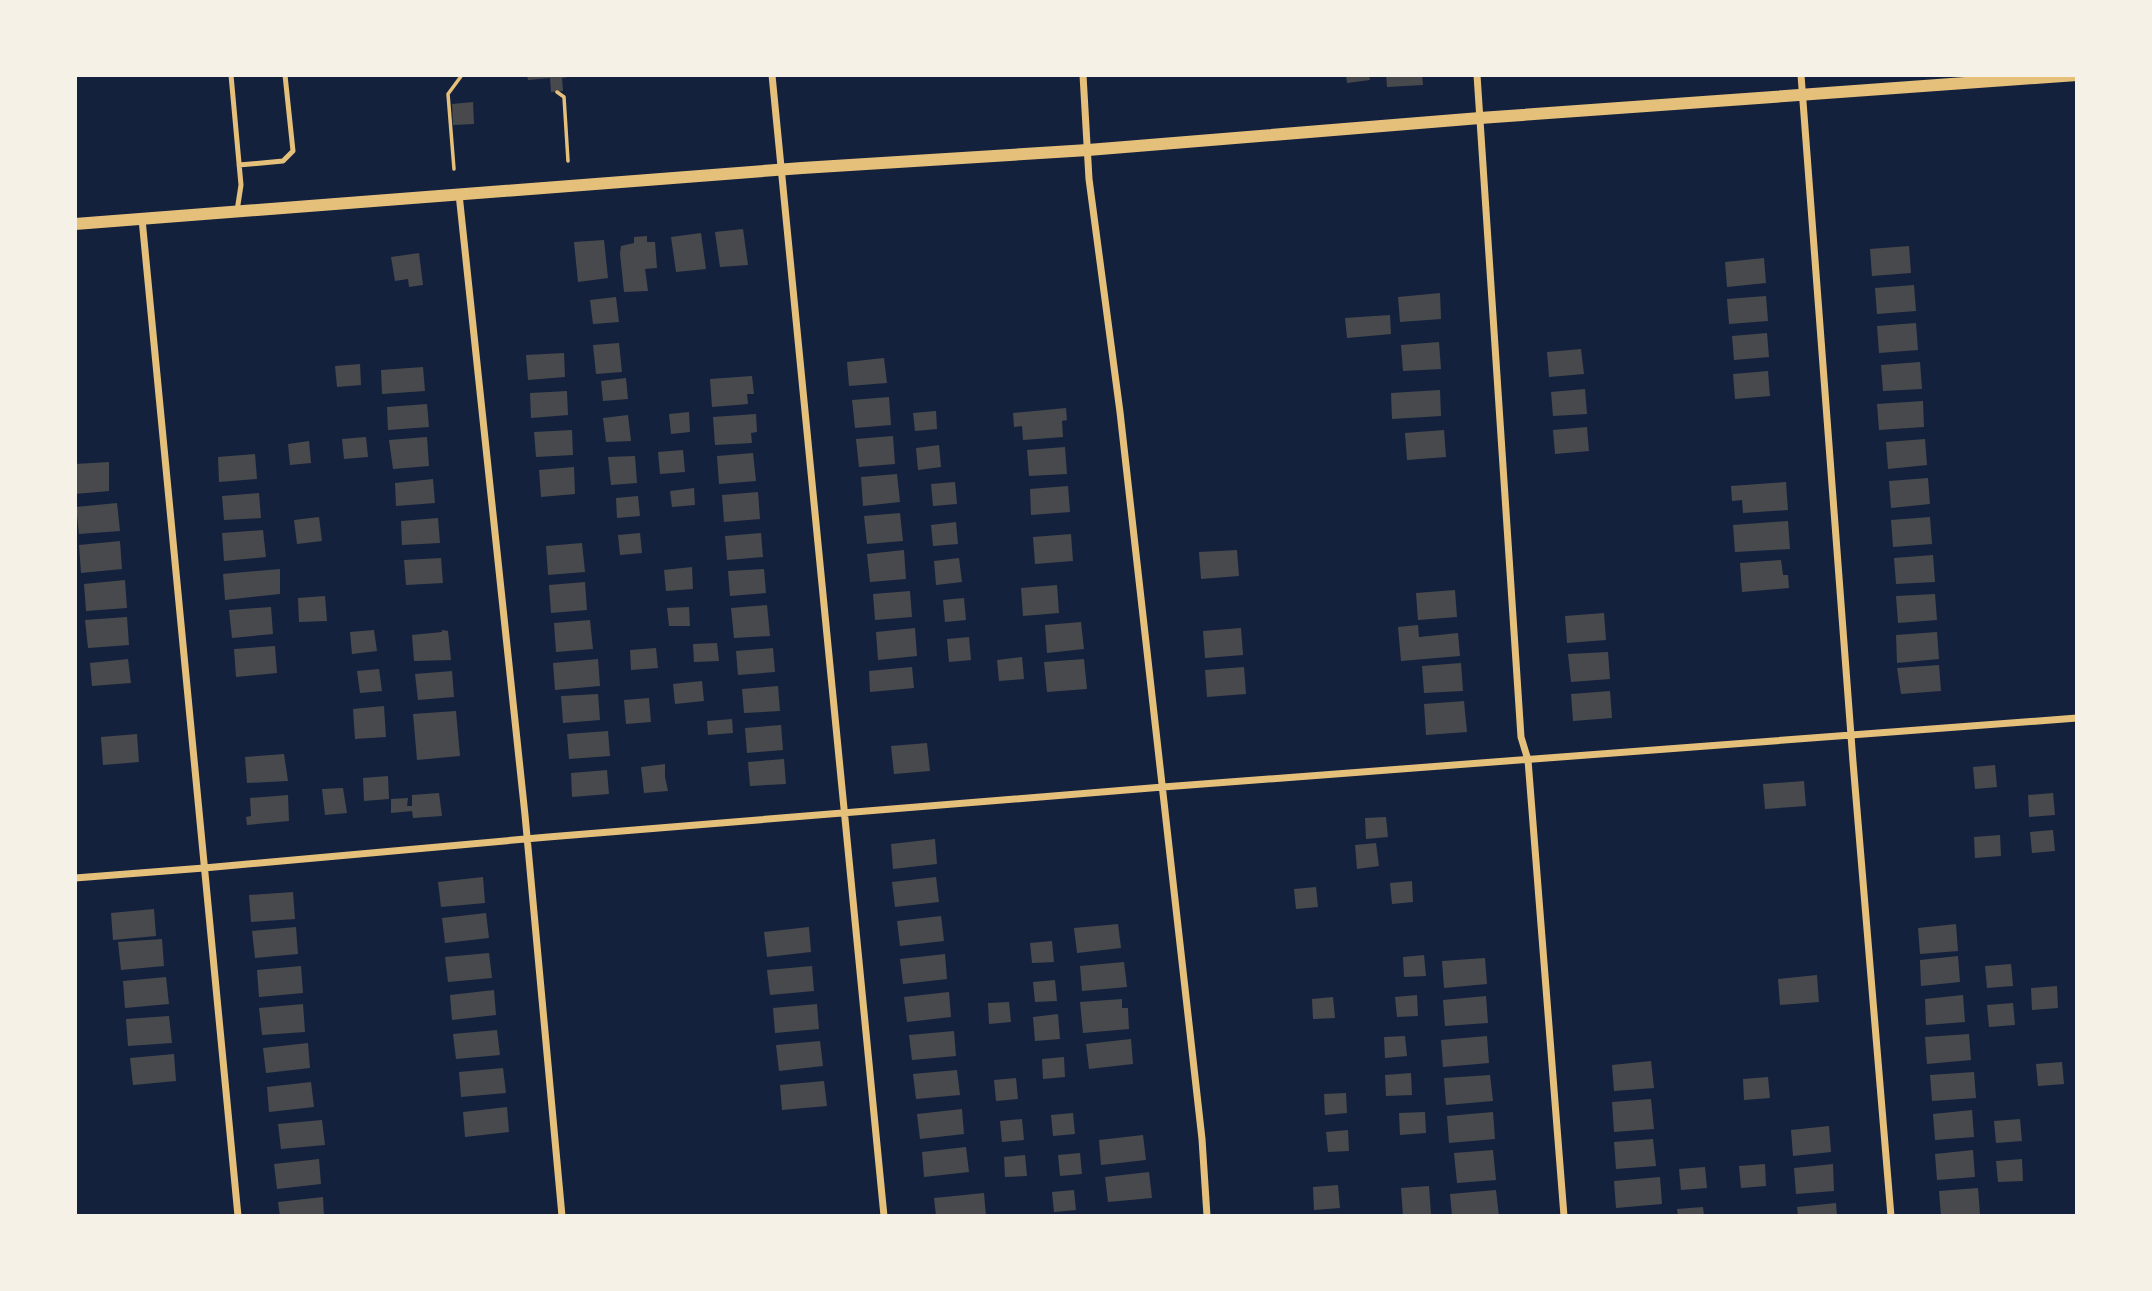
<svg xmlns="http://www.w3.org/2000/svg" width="2152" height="1291" font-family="Lato,sans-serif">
<rect width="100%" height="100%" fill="#14213d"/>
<path fill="#48494c" d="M527,75H568V77L562,78L563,91L551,92L550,78L528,80Z
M1346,75H1369L1370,80L1347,83Z
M1386,75H1422L1423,85L1387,87Z
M473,102L474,124L453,125L452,104Z
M743,229L748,265L720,267L715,232Z
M701,233L706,269L676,272L671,237Z
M647,236V242H655L657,268L645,269L648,291L624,292L620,254L621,246L634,243V237Z
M604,240L608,278L578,282L574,242Z
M1909,246L1911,273L1872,276L1870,249Z
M419,253L423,285L409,287L408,279L395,281L391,257Z
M1764,258L1766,283L1727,287L1725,262Z
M1914,285L1916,311L1877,314L1875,288Z
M1440,293L1441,319L1400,322L1398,297Z
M1766,296L1768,321L1729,324L1727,299Z
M616,297L619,322L593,324L590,300Z
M1390,315L1391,334L1347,338L1345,318Z
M1916,323L1918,350L1879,353L1877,326Z
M1767,333L1769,357L1734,360L1732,336Z
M1439,342L1441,369L1403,371L1401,345Z
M619,343L622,372L596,374L593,345Z
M1581,349L1584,374L1549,377L1547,352Z
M564,353L565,377L528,380L526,355Z
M884,358L887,383L849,386L847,362Z
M1920,362L1922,389L1883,391L1881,365Z
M360,364L361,385L337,387L335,366Z
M423,367L425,391L382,394L381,370Z
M1768,371L1770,396L1735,399L1733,374Z
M752,376L754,394H747L748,404L712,407L710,379Z
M626,378L628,399L603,401L601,381Z
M1585,389L1587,414L1553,416L1551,392Z
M1440,390L1441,416L1392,419L1391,393Z
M567,391L568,415L531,418L530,393Z
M889,397L891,425L855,428L852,400Z
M1923,401L1924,427L1879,430L1877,404Z
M427,404L429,427L388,430L387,407Z
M1066,408L1067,420L1062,421L1063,437L1023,440L1022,426L1014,427L1013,413Z
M936,411L937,429L915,431L913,413Z
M689,412L690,432L671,434L669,414Z
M756,414L757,432L751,433L752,443L715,445L713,417Z
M628,415L631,441L606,442L603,418Z
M1587,427L1589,451L1555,454L1553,430Z
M572,430L573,455L536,457L534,432Z
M1444,430L1446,457L1407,460L1405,433Z
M893,436L895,464L859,467L856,439Z
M366,437L368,457L344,459L342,439Z
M427,437L429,466L393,469L389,440Z
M1925,439L1927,465L1888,469L1886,442Z
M309,441L311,463L290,465L288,444Z
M939,445L941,467L918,470L916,448Z
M1065,447L1067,474L1029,476L1027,450Z
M683,450L685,472L660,474L658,452Z
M753,453L756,481L719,484L717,456Z
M255,454L257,479L219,482L218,457Z
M635,456L637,483L611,485L608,457Z
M109,462V491L75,494V464Z
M574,467L575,494L541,497L539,470Z
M897,474L900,502L863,506L861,477Z
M1928,478L1930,504L1891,508L1889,481Z
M433,479L435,503L396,506L395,483Z
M955,482L957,504L933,506L931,484Z
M1786,482L1788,510L1743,513L1742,500L1732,501L1731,486Z
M1068,486L1070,512L1031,515L1030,489Z
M694,488L695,505L672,507L670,491Z
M758,492L760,519L724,522L722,495Z
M259,493L261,518L224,520L222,496Z
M638,496L640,516L617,518L616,498Z
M117,503L120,531L79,534L76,507Z
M900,513L903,541L867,544L864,516Z
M319,517L322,541L297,544L294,520Z
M1930,517L1932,544L1893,547L1891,520Z
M438,518L440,543L402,545L401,521Z
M1788,521L1790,549L1735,552L1733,525Z
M956,522L958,544L933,546L931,525Z
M263,530L266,557L224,561L222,533Z
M640,533L642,553L620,555L618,535Z
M761,533L763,557L727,560L725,536Z
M1071,534L1073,561L1035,564L1033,537Z
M120,541L122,569L81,573L79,545Z
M582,543L585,572L548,575L546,546Z
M904,550L906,579L870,582L867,554Z
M1237,550L1239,576L1201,579L1199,552Z
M1933,555L1935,582L1896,584L1894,558Z
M441,558L443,583L406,585L404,560Z
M959,558L962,582L936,585L934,561Z
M1781,560L1783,575H1788L1789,588L1742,592L1740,563Z
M692,567L693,589L666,591L664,570Z
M280,569V594L225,600L223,574Z
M764,569L766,593L730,596L728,571Z
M125,580L127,608L86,611L84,584Z
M585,582L587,610L551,613L549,585Z
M1057,585L1059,613L1023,616L1021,588Z
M1455,590L1457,617L1418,620L1416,593Z
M910,591L912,617L875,620L873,594Z
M1935,594L1937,620L1898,623L1896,596Z
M325,596L327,621L299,622L298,598Z
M964,598L966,620L945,622L943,600Z
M767,605L770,636L734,638L731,608Z
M271,607L273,634L232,638L229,610Z
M689,607L690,626H669L667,608Z
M1604,613L1606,640L1567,643L1565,616Z
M127,617L129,645L88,648L85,620Z
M590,620L593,649L556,652L554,623Z
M1081,622L1084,649L1047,653L1045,625Z
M1418,625L1419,637L1458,633L1460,656L1401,661L1398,627Z
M915,628L917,656L878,660L876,632Z
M1241,628L1243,655L1205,658L1203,631Z
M374,630L377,651L352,654L350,632Z
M442,630L448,631L451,660L414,661L412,635L442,632Z
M1937,632L1939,659L1897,663L1896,635Z
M969,637L971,660L949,662L947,639Z
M717,643L719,661L694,662L693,644Z
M275,646L277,673L236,677L234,649Z
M656,648L658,668L631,670L630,650Z
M773,648L775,672L738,675L736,651Z
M1608,652L1610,679L1571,682L1568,654Z
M1022,657L1024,679L999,681L997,660Z
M128,659L131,683L92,686L90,663Z
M598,659L600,686L555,690L553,663Z
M1084,659L1087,689L1047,692L1044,662Z
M1461,663L1463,691L1424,693L1422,666Z
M1939,665L1941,691L1901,694L1897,668Z
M912,667L914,688L870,692L869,671Z
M1244,667L1246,694L1207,697L1205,670Z
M379,669L382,691L360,693L357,671Z
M452,671L454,697L418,700L415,674Z
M702,681L704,701L675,704L673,684Z
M778,686L780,711L744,713L742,689Z
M1610,691L1612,718L1573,721L1571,694Z
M598,694L600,720L563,723L561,696Z
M649,698L651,722L626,724L624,700Z
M1464,701L1467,732L1426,735L1424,704Z
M384,706L386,737L355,739L353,709Z
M456,711L460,756L417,760L413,714Z
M732,719L733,733L708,735L707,721Z
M781,725L783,750L747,753L745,728Z
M608,731L610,756L569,759L567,734Z
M137,734L139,762L103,765L101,737Z
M927,743L930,771L894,774L891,746Z
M284,754L288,781L247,783L245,757Z
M784,759L786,784L750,786L748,762Z
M665,764V777L668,791L644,793L641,767Z
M1995,765L1997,787L1975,789L1973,767Z
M607,770L609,794L572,797L571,773Z
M388,776L389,799L364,801L363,778Z
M1804,781L1806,806L1765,809L1763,784Z
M343,788L347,813L325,815L322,789Z
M439,793L442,816L413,818L412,811L391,813V799L408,798L407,806H412V795Z
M2053,793L2055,815L2029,817L2028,795Z
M288,795L289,821L247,825L246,817L251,816L250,798Z
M1386,817L1388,837L1366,839L1365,818Z
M2053,830L2055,851L2032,853L2030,832Z
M2000,835L2001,856L1975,858L1974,837Z
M935,839L937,864L893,869L891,844Z
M1376,843L1379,866L1357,869L1355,845Z
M483,877L485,903L441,907L438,882Z
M936,877L939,902L895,907L892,882Z
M1412,881L1413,902L1392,904L1390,883Z
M1316,887L1318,907L1296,909L1294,889Z
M293,892L295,919L251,922L249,895Z
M154,909L156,936L113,940L111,913Z
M486,913L489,938L445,943L442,918Z
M941,916L944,941L900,946L897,921Z
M1118,924L1121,948L1077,953L1074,928Z
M1956,924L1958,951L1920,954L1918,928Z
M296,927L298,954L255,958L252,931Z
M809,927L811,952L767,957L764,932Z
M162,939L164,966L121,970L118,942Z
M1052,941L1054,962L1032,963L1030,943Z
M489,953L492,978L448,982L445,957Z
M945,954L947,979L903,984L900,959Z
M1424,955L1426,976L1404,977L1403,957Z
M1958,956L1960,982L1921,986L1920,960Z
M1485,958L1487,984L1444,988L1442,961Z
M1124,962L1127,987L1082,991L1080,966Z
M2011,964L2013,986L1987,988L1985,966Z
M301,966L303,993L259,997L257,970Z
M812,966L814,991L770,995L767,970Z
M1817,975L1819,1002L1780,1005L1778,979Z
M166,977L169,1004L125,1008L123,981Z
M1055,980L1057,1001L1035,1002L1033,982Z
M2057,986L2058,1008L2032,1010L2031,988Z
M494,990L496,1015L452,1020L450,995Z
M949,992L951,1017L907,1022L904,997Z
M1417,995L1418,1016L1397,1017L1395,997Z
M1963,995L1965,1022L1926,1025L1925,999Z
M1486,996L1488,1023L1445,1026L1443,1000Z
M1333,997L1335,1018L1313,1019L1312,999Z
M1122,999V1008H1128L1129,1029L1083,1033L1080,1002Z
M1009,1002L1011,1022L989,1024L988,1003Z
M2013,1003L2015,1025L1989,1027L1987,1005Z
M303,1004L305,1032L262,1035L259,1008Z
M817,1004L819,1029L775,1033L773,1008Z
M1058,1014L1060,1039L1035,1041L1033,1017Z
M169,1016L172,1043L128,1046L126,1019Z
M497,1030L500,1055L456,1059L453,1034Z
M954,1031L956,1056L912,1060L909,1035Z
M1969,1034L1971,1060L1927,1064L1925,1037Z
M1405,1036L1407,1056L1385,1058L1384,1037Z
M1487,1036L1489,1063L1443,1067L1441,1040Z
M1131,1039L1133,1064L1089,1069L1086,1044Z
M820,1041L823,1066L779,1071L776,1045Z
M308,1043L310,1068L266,1073L263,1048Z
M174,1054L176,1081L133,1085L130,1058Z
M1064,1057L1065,1077L1043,1079L1042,1059Z
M1651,1061L1654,1088L1614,1091L1612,1065Z
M2062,1062L2064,1084L2038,1086L2036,1064Z
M503,1068L506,1093L461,1097L459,1072Z
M957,1070L960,1095L916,1099L913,1074Z
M1974,1072L1976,1098L1932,1101L1930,1075Z
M1411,1073L1412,1095L1386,1096L1385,1075Z
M1490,1075L1493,1101L1446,1105L1444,1078Z
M1768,1077L1770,1098L1744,1100L1743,1079Z
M1016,1078L1018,1099L996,1101L994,1080Z
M824,1081L827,1106L782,1110L780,1085Z
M311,1082L314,1107L269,1112L267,1087Z
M1346,1093L1347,1113L1325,1115L1324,1094Z
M1651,1099L1654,1129L1614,1132L1612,1102Z
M507,1107L509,1132L465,1137L463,1112Z
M962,1109L964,1134L920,1139L917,1114Z
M1972,1110L1974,1137L1935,1140L1933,1114Z
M1425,1112L1426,1133L1400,1135L1399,1113Z
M1493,1112L1495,1139L1449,1143L1447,1116Z
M1073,1113L1075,1134L1053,1136L1051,1115Z
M1022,1119L1024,1140L1002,1142L1000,1121Z
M2020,1119L2022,1141L1996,1143L1994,1121Z
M322,1120L325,1145L281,1149L278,1124Z
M1829,1126L1831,1152L1793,1156L1791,1130Z
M1348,1130L1349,1151L1328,1152L1326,1132Z
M1143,1135L1146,1160L1101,1165L1099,1140Z
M1653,1139L1656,1166L1616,1169L1614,1142Z
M966,1147L969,1172L924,1177L922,1152Z
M1493,1150L1496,1180L1457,1183L1454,1153Z
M1973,1150L1975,1177L1937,1180L1935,1154Z
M1080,1153L1082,1174L1060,1176L1058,1155Z
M1025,1155L1027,1176L1005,1177L1004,1157Z
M319,1159L321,1184L277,1189L274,1164Z
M2022,1159L2023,1181L1998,1182L1996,1161Z
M1765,1164L1766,1186L1741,1188L1739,1166Z
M1833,1164L1834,1191L1796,1194L1794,1168Z
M1705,1167L1707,1188L1681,1190L1679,1169Z
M1149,1172L1152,1198L1108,1202L1105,1177Z
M1660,1177L1662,1204L1616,1208L1614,1181Z
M1338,1185L1340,1208L1314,1210L1313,1187Z
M1429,1186L1431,1214L1403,1216L1401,1188Z
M1978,1188L1980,1214L1941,1216L1939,1191Z
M1074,1190L1076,1210L1054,1212L1052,1192Z
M1496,1190L1499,1216H1452L1450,1194Z
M984,1193L986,1216H936L934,1198Z
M323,1197L324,1216H280L278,1202Z
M1836,1203L1837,1216H1798L1797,1207Z
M1703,1207L1704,1216H1678L1677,1209Z"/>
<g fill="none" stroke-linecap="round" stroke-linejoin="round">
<path stroke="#e5c07b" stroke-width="3.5" d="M557,92L564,97L568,161
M454,169L448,94L462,75"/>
<path stroke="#e5c07b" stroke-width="5" d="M231,75L241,185L237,211
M239,165L283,161L293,151L285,75"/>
<path stroke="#e5c07b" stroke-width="7" d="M772,75L884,1216
M1083,75L1089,179L1120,412L1202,1139L1207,1216
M1477,75L1521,737L1528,760L1564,1216
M1801,75L1853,762L1891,1216
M459,194L525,815L562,1216
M142,219L238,1216
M75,878L204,868L548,837L1163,787L2077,718"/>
<path stroke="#e5c07b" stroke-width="12" d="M75,224L802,168L1088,150L1480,118L2077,75"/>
</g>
<rect width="2152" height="1291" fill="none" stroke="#f6f1e7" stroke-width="154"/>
</svg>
